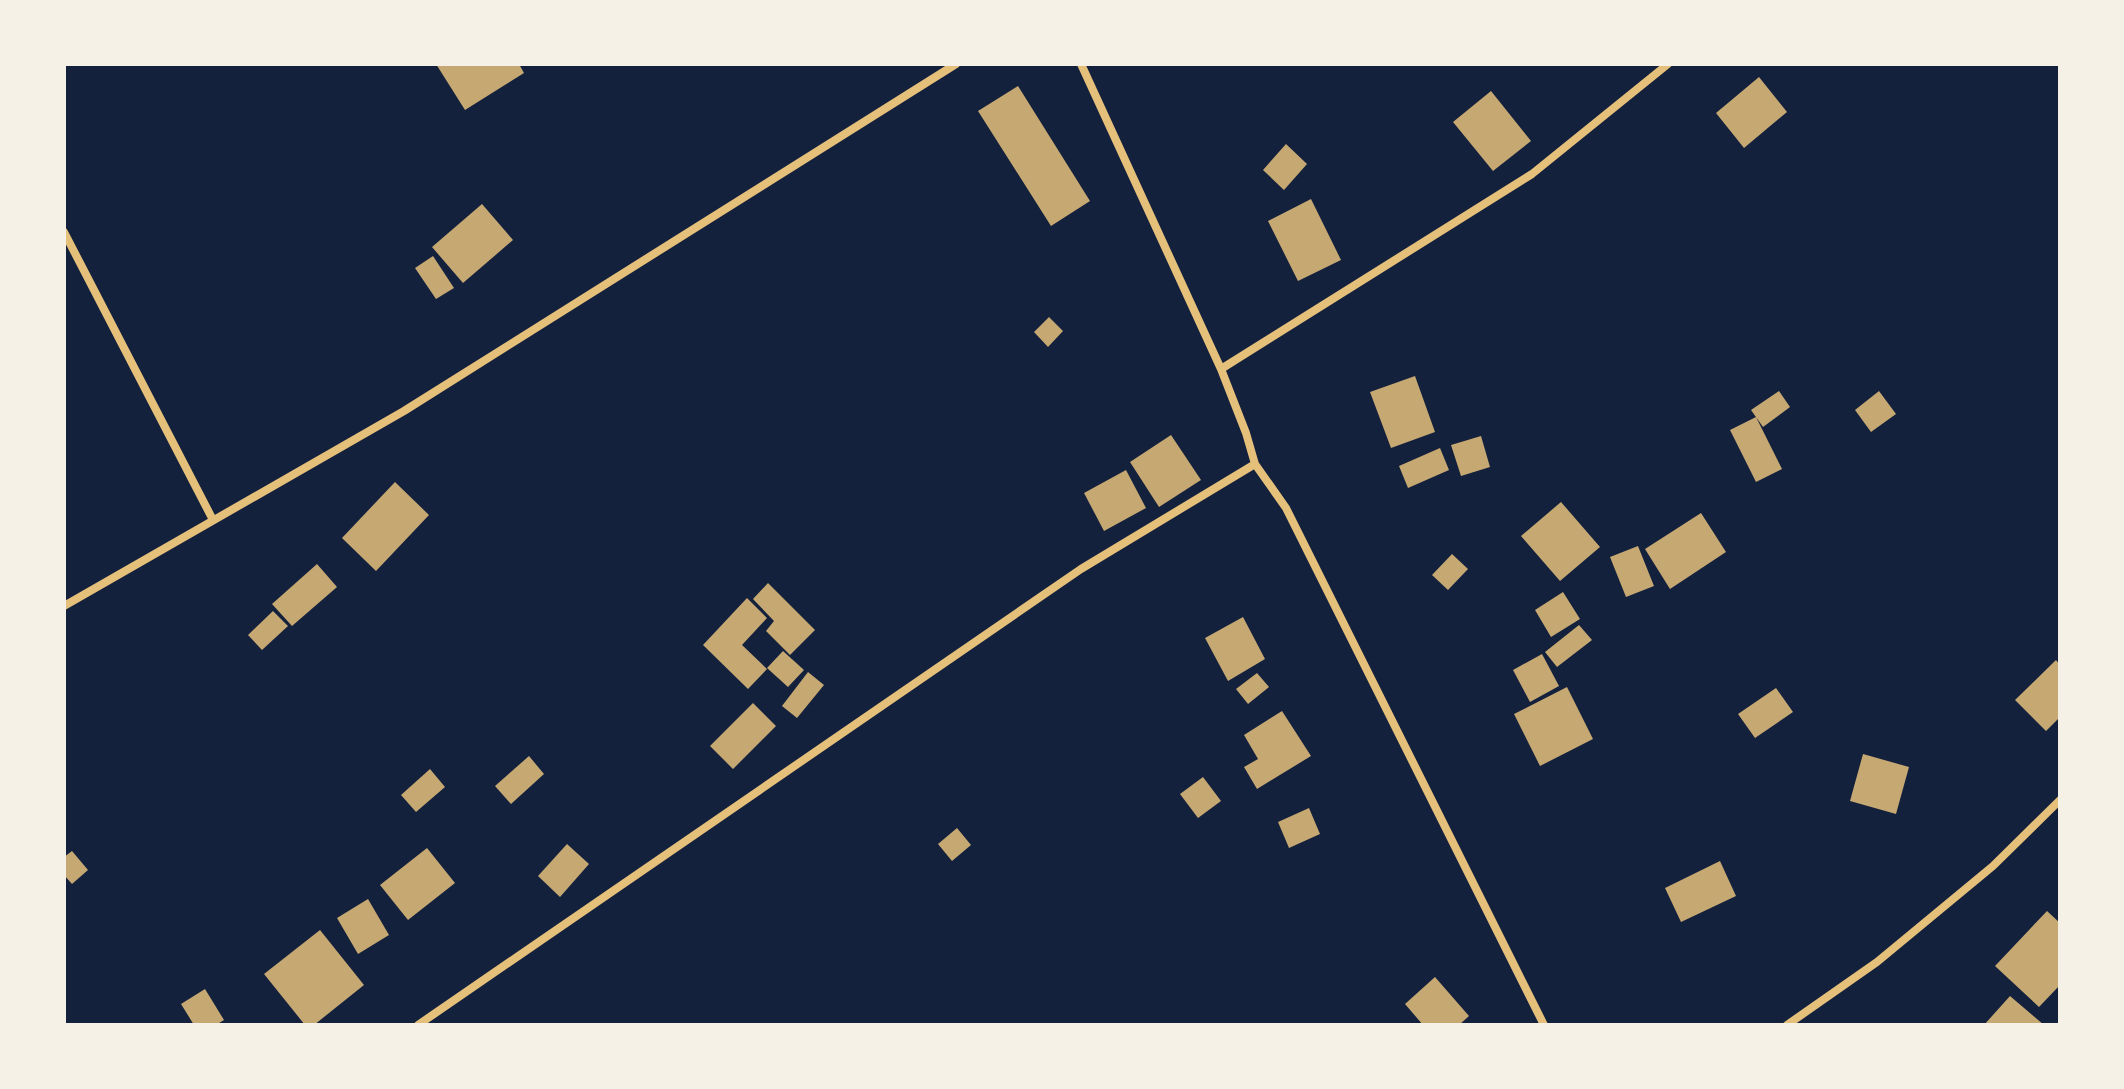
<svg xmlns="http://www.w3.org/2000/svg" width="2124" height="1089" font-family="'Source Sans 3',sans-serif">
<rect width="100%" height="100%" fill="#14213d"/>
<path fill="#c6a872" d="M436,64H519L524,73L465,110Z
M1759,77L1787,112L1744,148L1716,113Z
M1018,86L1090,201L1051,226L978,111Z
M1491,91L1531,141L1493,171L1453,122Z
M1286,144L1307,164L1284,190L1263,170Z
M1311,199L1341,260L1298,281L1268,221Z
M482,204L513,240L463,283L432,247Z
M433,256L454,288L436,299L415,268Z
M1049,317L1063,331L1048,347L1034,332Z
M1415,376L1435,432L1391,448L1370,392Z
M1779,391L1790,407L1763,427L1751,410Z
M1879,391L1896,414L1871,432L1855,410Z
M1756,417L1782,469L1756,482L1730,430Z
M1171,435L1201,480L1159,507L1130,462Z
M1481,436L1490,467L1461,476L1451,445Z
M1440,448L1449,470L1408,488L1399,466Z
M1126,470L1146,508L1104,531L1084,493Z
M395,482L429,515L376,571L342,538Z
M1561,502L1600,547L1560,581L1521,536Z
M1701,513L1726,552L1670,589L1645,549Z
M1638,546L1654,586L1626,597L1610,557Z
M1452,554L1468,569L1448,590L1432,575Z
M317,564L337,587L292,626L272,604Z
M768,583L815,630L790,655L766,631L774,621L753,599Z
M1563,592L1580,619L1551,637L1535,610Z
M747,598L767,618L742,645L767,669L748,689L703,645Z
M273,611L288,626L262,650L248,635Z
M1243,617L1265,659L1228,681L1205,638Z
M1579,625L1592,640L1557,667L1545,652Z
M783,651L804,670L788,687L767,668Z
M1542,654L1559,686L1530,702L1513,670Z
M2056,660L2060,665V717L2046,731L2015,700Z
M808,672L824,685L797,718L782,706Z
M1257,673L1269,687L1248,704L1236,689Z
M1567,687L1593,739L1540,766L1514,714Z
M1776,688L1793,712L1755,738L1738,714Z
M753,703L776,726L733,769L710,746Z
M1282,711L1311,756L1257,789L1244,767L1258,759L1244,735Z
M1863,754L1909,767L1896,814L1850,801Z
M529,756L544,774L511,804L495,786Z
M430,769L445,787L416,812L401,795Z
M1203,777L1221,801L1198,818L1180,794Z
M1309,808L1320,834L1289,848L1278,822Z
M957,828L971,845L952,861L938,844Z
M567,844L589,864L560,897L538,876Z
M427,848L455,883L408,920L380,885Z
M72,851L88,870L72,884L64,875V857Z
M1720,861L1736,896L1681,922L1665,888Z
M368,899L389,935L358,954L337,918Z
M2047,911L2060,923V985L2039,1007L1995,966Z
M320,930L364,985L314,1025H305L264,974Z
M1435,977L1469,1016L1459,1025H1423L1405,1004Z
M205,989L224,1020L216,1025H194L181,1004Z
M2010,996L2044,1025H1984Z"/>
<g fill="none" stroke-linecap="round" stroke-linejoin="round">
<path stroke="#e5c07b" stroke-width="8" d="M1081,64L1221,369L1246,433L1255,464L1286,508L1544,1025
M64,232L213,520
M1221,369L1532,174L1668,64
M64,606L404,411L956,64
M418,1025L1081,569L1255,464
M1787,1025L1877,962L1993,866L2060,800"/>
</g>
<rect width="2124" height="1089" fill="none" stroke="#f6f1e7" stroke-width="132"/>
</svg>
